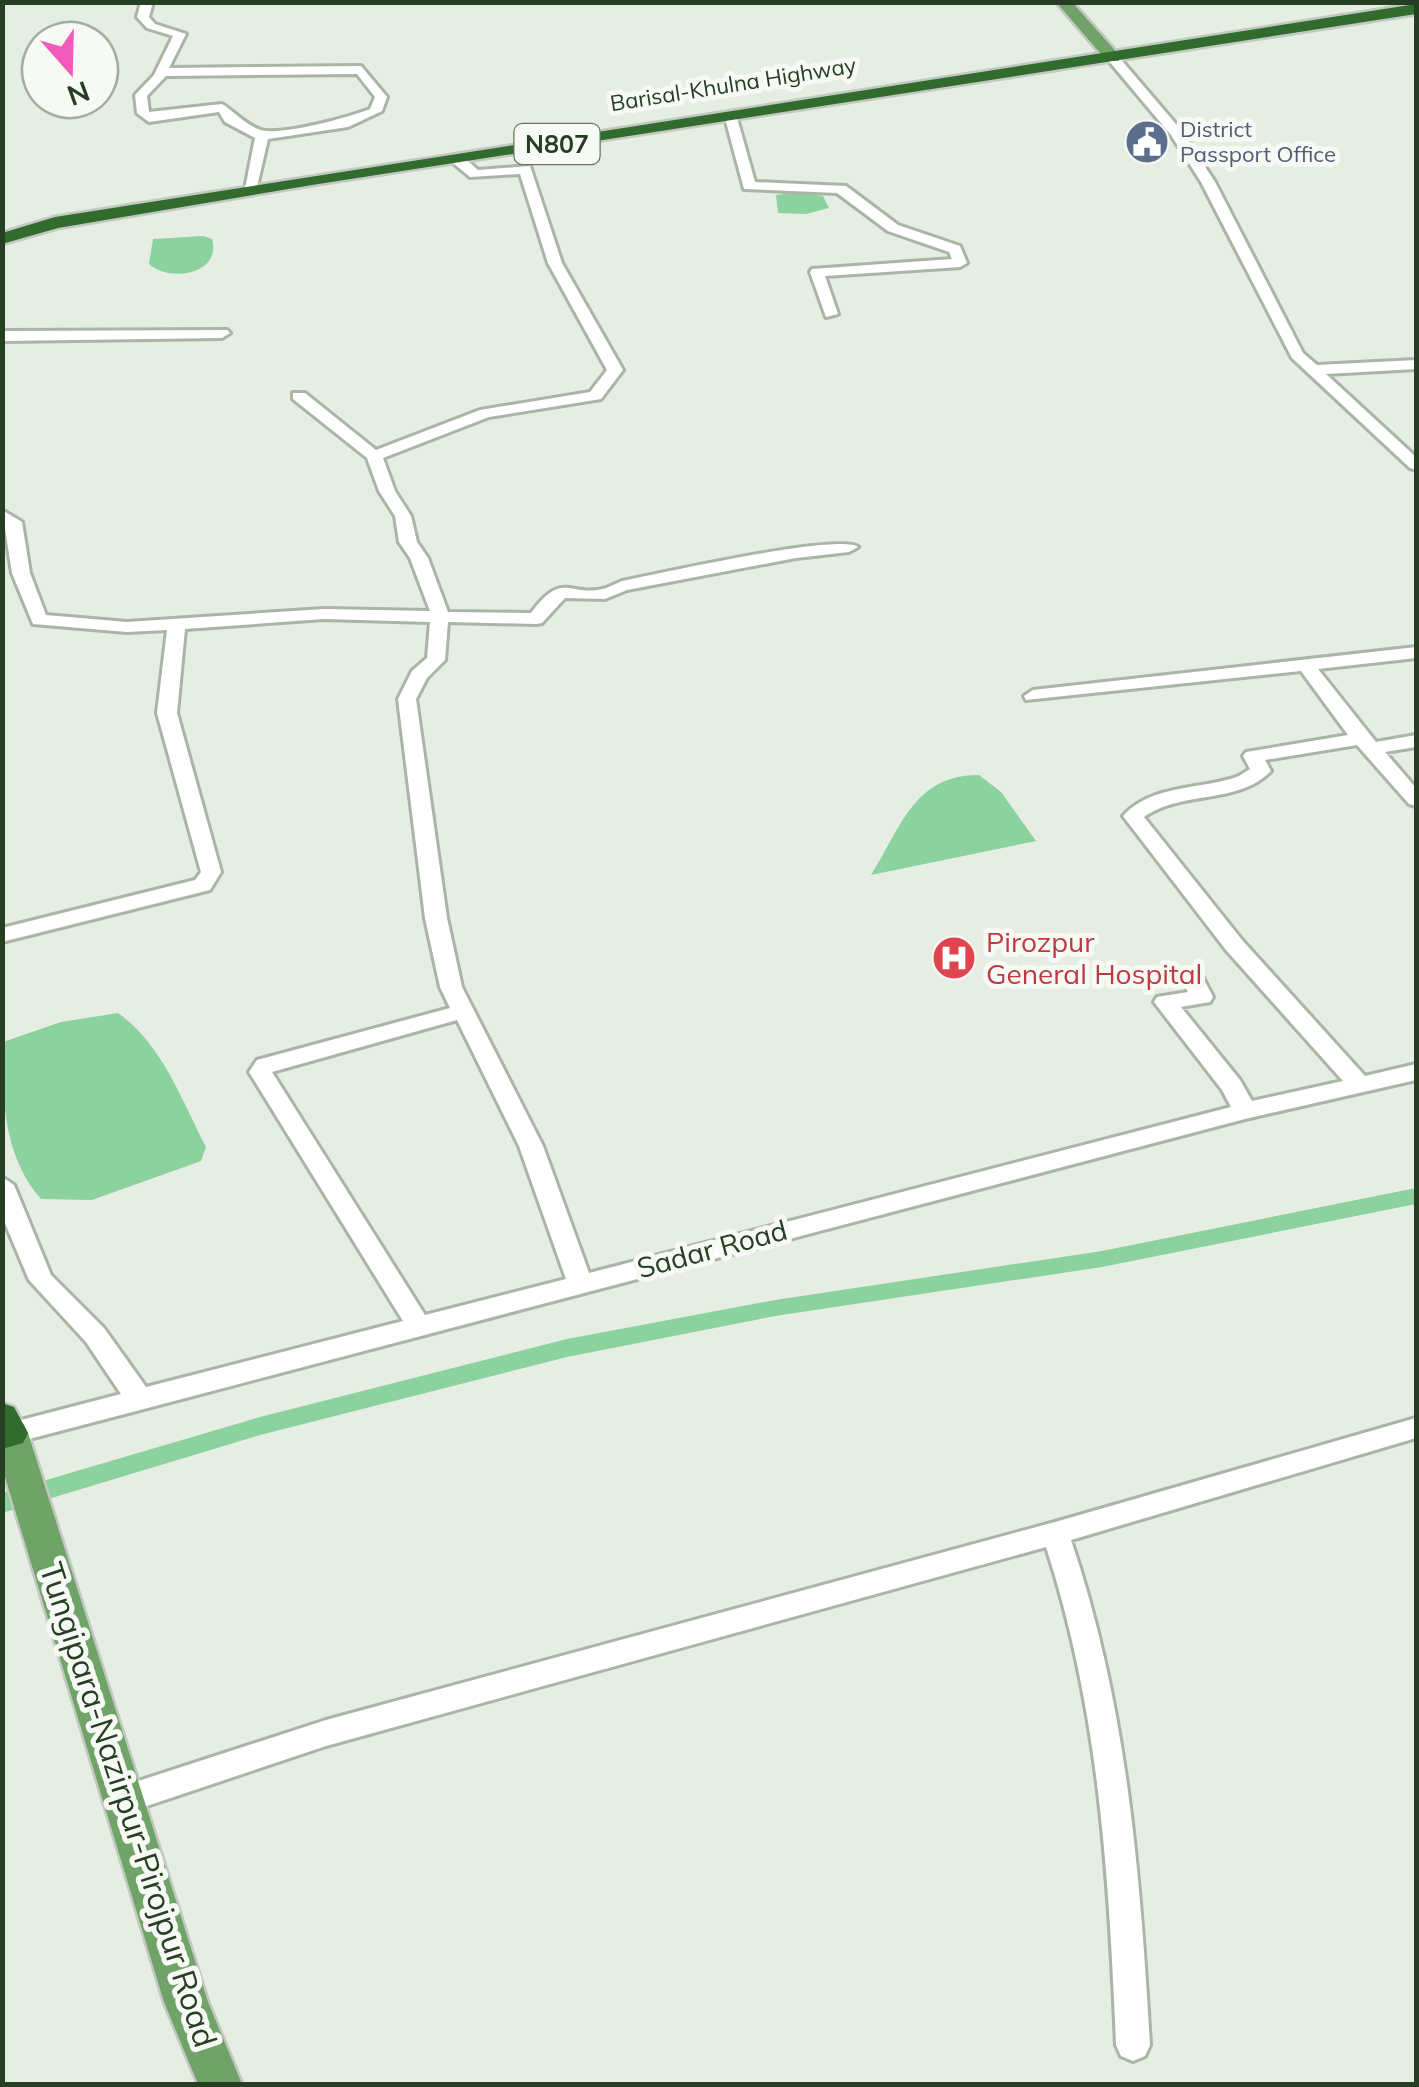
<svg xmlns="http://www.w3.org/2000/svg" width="1419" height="2087" font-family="Mulish,sans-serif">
<rect width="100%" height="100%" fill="#e6ede3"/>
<path fill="#8bd29f" d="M798,192L823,196L829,208L806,214L778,213L776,195Z
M203,236L212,239C222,274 170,283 149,264L153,239Z
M979,775L1001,792L1036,841L871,875C902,826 914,775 979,775Z
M118,1013C162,1044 181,1099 206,1147L201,1161L92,1200L41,1199C3,1155 2,1099 3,1042L61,1022Z"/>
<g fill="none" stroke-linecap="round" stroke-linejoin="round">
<path fill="#8bd29f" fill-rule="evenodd" d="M1416,1188V1204L1102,1267L775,1316L567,1357L260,1435L2,1513V1493L260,1417L567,1339L775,1300L1102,1251Z"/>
<defs>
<path id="minor" d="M141,2H153L149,17L155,24L186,34L169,68L361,66L387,97L382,111L348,127L268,139L256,191L244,194L255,138L225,122L219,112L149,122L137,113L135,95L154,75L173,36L147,28L137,17ZM357,74L375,97L370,109C350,117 281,136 261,130C245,125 235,112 222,104L149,112L147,96L166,76Z
M1109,55H1117L1181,130L1215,182L1303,353L1317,365L1416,360V369L1326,374L1416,457V470L1410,468L1292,358L1201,182L1171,135L1109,61Z
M731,114L737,118L755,182L846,186L898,225L960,246L967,263L960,267L825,276L838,314L826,317L810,272L812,269L952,259L949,252L888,231L837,193L744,189L725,118Z
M452,156H462L478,170L530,166L562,263L623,370L601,399L489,417L383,458L395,491L411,516L417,542L428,558L448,612L531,613C564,568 570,599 606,588C612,586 617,583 622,581C657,574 839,533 858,547L849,552L796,558L627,590L605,599L565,598L542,623L536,624L448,622L445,660L427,678L416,699L447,918L462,987L543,1146L589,1273L1231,1107L1222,1090L1154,1002L1157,997L1188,992L1182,979L1193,972L1201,974L1213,997L1210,1002L1181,1007L1240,1080L1252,1101L1343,1081L1226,950L1123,816C1151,784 1202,790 1239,776L1250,769L1243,756L1246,752L1348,735L1301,671L1026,700L1024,696L1033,690L1416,647V658L1318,669L1376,742L1416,735V747L1385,752L1416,788V806L1409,804L1357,745L1265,760L1271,771C1238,805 1182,790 1144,817L1242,940L1365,1076L1416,1064V1080L1245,1119L140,1410L10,1444L2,1441V1425L121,1394L86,1342L29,1280L2,1216V1177L14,1185L51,1275L104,1328L146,1387L403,1321L249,1072L257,1060L450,1008L440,987L425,918L398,699L412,671L427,658L430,622L324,619L185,629L177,713L221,872L210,890L2,942V928L195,880L201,872L157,713L167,630L127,632L33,624L12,573L2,510L22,522L30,573L46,615L127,622L324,609L430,611L410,558L399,542L395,516L379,491L367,458L293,399V393H305L376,450L480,410L590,392L607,370L548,263L520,174L470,177L452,162ZM457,1020L519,1146L566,1279L425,1315L272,1072Z
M227,330L230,333L222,338L2,341V331Z
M1416,1418V1438L1071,1540C1127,1705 1140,1872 1150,2045L1145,2056L1133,2061L1121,2056L1116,2045C1109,1876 1099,1709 1046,1547L326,1746L123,1814L112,1810L108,1800L112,1790L123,1786L326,1720L1055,1522Z"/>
<path id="major" d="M1056,2H1072L1119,55V61H1107Z
M10,1419L23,1423L28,1433L208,2002L242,2084H198L164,2002L2,1467V1421Z"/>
<path id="highway" d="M1416,4V14L312,185L58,228L2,244V233L55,217Z
M2,1403L14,1407L28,1433L23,1443L2,1449Z"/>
</defs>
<use href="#minor" stroke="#a9b5a5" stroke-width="6"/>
<use href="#major" stroke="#c2c9c1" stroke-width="5"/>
<use href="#highway" stroke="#c2c9c1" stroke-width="5"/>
<use href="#minor" fill="#fff" fill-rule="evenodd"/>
<use href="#major" fill="#6fa367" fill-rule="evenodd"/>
<use href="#highway" fill="#326b2e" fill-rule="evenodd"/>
</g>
<defs>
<symbol id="civic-disc" viewBox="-11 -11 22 22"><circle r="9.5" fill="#5c6f8a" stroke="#f6f9f4"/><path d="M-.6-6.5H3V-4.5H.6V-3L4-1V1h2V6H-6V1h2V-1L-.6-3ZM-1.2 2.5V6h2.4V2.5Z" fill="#fff"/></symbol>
<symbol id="hospital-disc" viewBox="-11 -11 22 22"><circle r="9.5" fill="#e0444e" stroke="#f6f9f4"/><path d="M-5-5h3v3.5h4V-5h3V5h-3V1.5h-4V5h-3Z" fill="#fff"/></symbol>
</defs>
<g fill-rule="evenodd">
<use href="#civic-disc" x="1122" y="117" width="50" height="50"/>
<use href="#hospital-disc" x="929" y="933" width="50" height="50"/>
</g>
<g text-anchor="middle" stroke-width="10" stroke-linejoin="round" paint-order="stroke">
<g font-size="22" fill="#263e22" stroke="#f6f9f4">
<text transform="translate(733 84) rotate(-9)" y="8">Barisal-Khulna Highway</text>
</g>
<g font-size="22" fill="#4e5e75" stroke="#f6f9f4" text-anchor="start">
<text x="1180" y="137">District<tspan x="1180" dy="25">Passport Office</tspan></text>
</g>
<rect fill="#f6f9f4" stroke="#647661" stroke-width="2.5" x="514.5" y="124" width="85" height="40" rx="8"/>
<g font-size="25" font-weight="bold" fill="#263e22">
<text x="557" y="153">N807</text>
</g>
<g font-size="28" fill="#be3a42" stroke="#f6f9f4" text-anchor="start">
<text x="986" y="952">Pirozpur<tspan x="986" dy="32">General Hospital</tspan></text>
</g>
<g font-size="28" fill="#263e22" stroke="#f6f9f4">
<text transform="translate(712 1249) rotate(-15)" y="10">Sadar Road</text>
</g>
<g font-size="32" fill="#263e22" stroke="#f6f9f4">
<text transform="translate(128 1805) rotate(72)" y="11">Tungipara-Nazirpur-Pirojpur Road</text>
</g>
</g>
<rect width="1419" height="2087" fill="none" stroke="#263e22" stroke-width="10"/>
<g transform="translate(70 70) rotate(160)"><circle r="48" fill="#f6f9f4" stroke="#a3aea0" stroke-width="2.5"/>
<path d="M0-8L18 38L0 25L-18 38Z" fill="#f25bb9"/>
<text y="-15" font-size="28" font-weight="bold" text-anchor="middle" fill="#263e22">N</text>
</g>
</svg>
